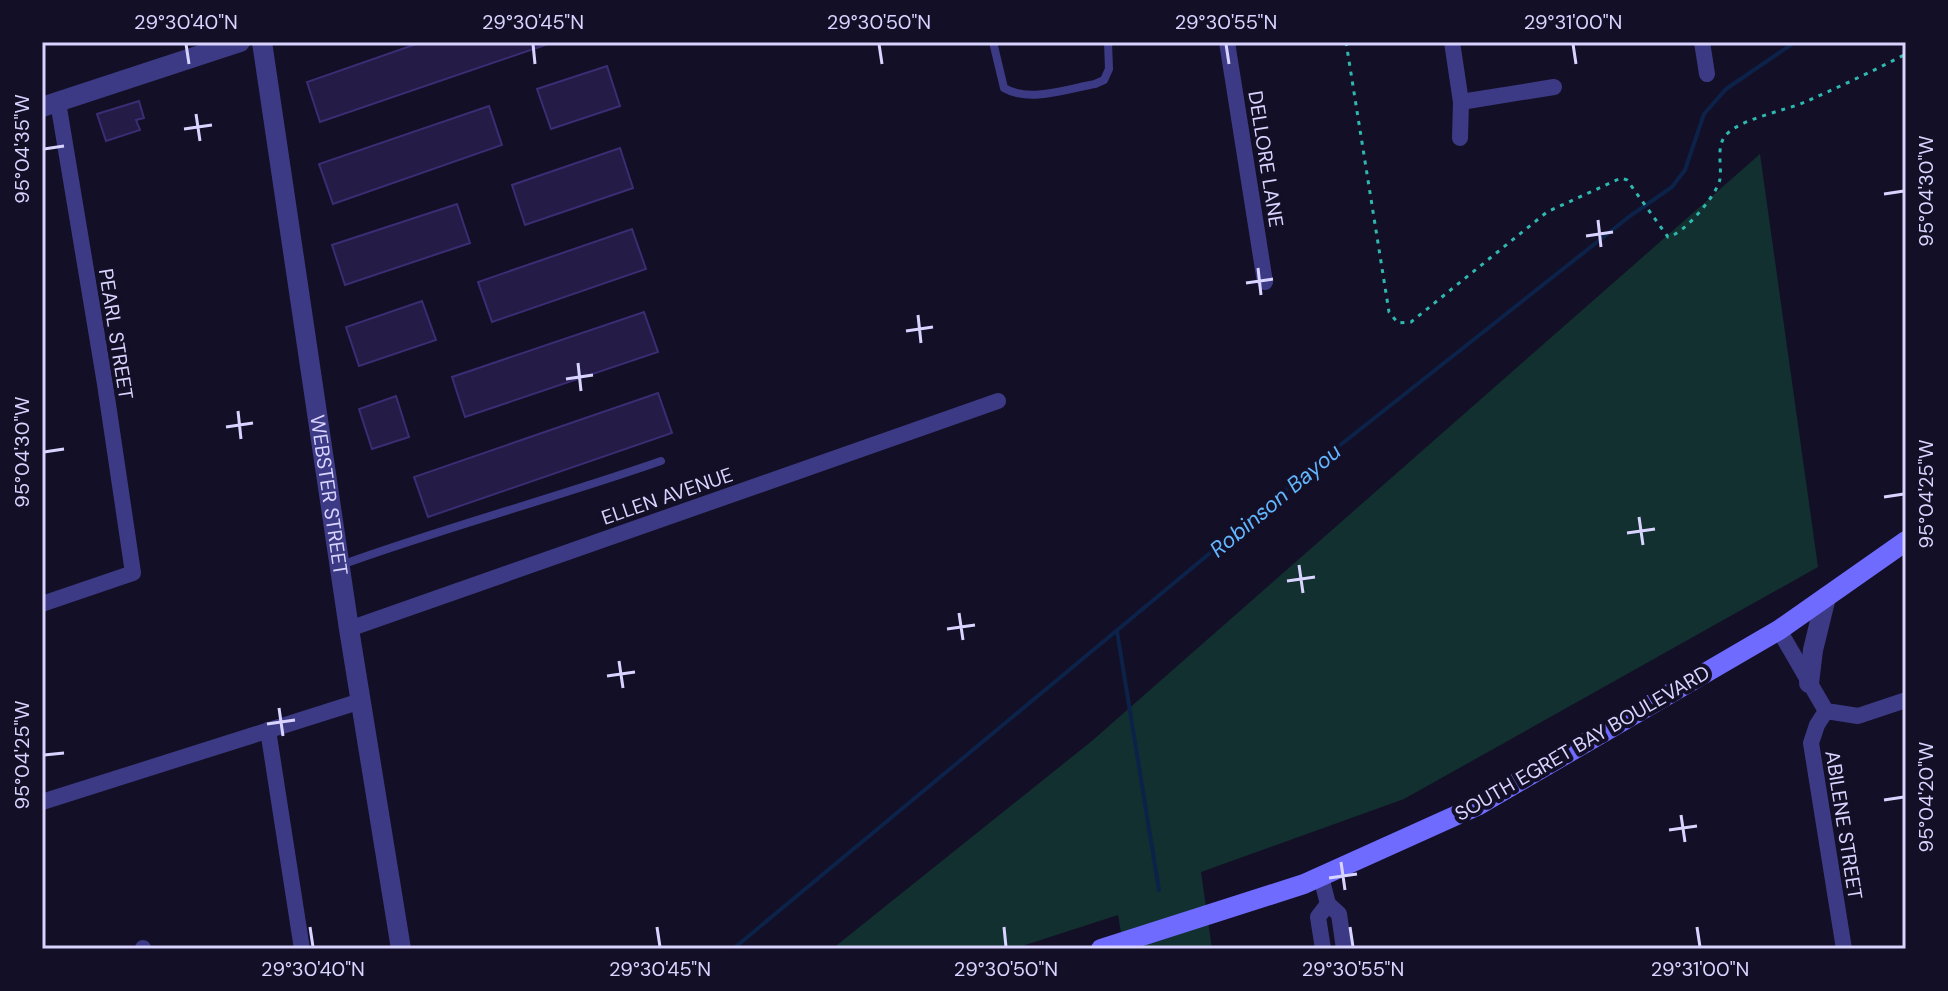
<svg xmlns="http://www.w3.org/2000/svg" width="1948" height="991" font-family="'DM Sans',sans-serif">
<rect width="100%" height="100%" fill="#130f26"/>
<path fill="#12302f" d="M1760,154L1818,567L1404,799L1201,872L1212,949H1124L1118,915L1013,949H832L1093,740Z"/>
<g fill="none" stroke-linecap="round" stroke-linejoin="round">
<path stroke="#0c2248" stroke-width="4" d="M1117,631L1159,890
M733,949L1339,446L1630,216L1672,187L1685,170L1704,114L1726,89L1795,42"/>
</g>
<path fill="#241b47" stroke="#3b2d73" stroke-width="2" d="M422,42L548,44L320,122L307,82Z
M607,66L620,106L551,129L537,89Z
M139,101L144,118L136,120L140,130L106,141L97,114Z
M489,106L502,145L333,204L319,164Z
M620,148L633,188L525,225L512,185Z
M457,204L470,243L345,285L332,245Z
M632,229L646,269L492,322L478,282Z
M422,301L436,340L359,366L346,327Z
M644,312L658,352L465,417L452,377Z
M658,393L672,433L428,517L414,477Z
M396,396L409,437L372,449L359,409Z"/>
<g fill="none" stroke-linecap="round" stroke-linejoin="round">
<path stroke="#2fb8b0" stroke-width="3" stroke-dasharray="4 6" stroke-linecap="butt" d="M1346,42L1389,312L1398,323L1411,322L1547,212L1621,178L1627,180L1668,237C1684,234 1717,195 1720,179C1722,166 1716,148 1725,136C1739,119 1784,111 1805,102C1839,87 1873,71 1906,54"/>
<path stroke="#3d3a85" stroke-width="8" d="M993,42L1004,88C1029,103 1067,89 1095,84L1104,80L1109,69L1108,42
M341,565C446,527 555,498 661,461"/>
<path stroke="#3d3a85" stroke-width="16" d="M1227,42L1265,282
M1452,42L1461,102L1460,138
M1702,42L1707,74
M1461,102L1554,87
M42,604L133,573L105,384L58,102
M349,629L998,401
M1779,630L1826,711
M1826,711L1817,725L1811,743L1844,949
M1826,711L1858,716L1906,700
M268,730L302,949
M42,802L361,701
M1321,877L1328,904L1339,914L1344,949
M143,948V949
M1323,949L1318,917L1328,904"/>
<g stroke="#3d3a85" stroke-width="20">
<path id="s1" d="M262,42L349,629L401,949"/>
<path d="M42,107L240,42"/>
<path d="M1809,683L1813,650L1826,597"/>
</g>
<path stroke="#6f6bff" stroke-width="20" d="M1101,949L1304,884L1477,806L1779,630L1906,541"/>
</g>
<path fill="none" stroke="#d9d4ff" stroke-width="3" d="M186,44L189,64M533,44L535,64M879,44L882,64M1226,44L1229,64M1573,44L1576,64M196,114L200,141M184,129L212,125M44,149L64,146M1884,194L1904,191M1598,220L1601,247M1586,236L1613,232M1258,268L1261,295M1246,283L1273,279M918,315L921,343M906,331L933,327M578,363L581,391M566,379L593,375M238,411L241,439M226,427L253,423M44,452L64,449M1884,497L1904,494M1639,517L1643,545M1627,533L1655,529M1299,565L1303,593M1287,581L1315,577M959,613L963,640M947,629L975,625M619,661L623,688M607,676L635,672M279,708L283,736M267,724L295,720M44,755L64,753M1884,800L1904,797M1681,815L1685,842M1669,830L1697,826M1341,862L1345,890M1329,878L1357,874M310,927L313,947M657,927L660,947M1004,927L1006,947M1350,927L1353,947M1697,927L1700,947"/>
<g text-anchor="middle" stroke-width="8" stroke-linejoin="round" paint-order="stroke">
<g font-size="20" fill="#d9d4ff" stroke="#130f26">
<text transform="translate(1266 159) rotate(81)" y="7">DELLORE LANE</text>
<text transform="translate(116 334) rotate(81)" y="7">PEARL STREET</text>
<text dy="7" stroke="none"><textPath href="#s1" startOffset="458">WEBSTER STREET</textPath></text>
<text transform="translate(667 496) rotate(-19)" y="7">ELLEN AVENUE</text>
<text transform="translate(1582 743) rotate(-30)" y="7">SOUTH EGRET BAY BOULEVARD</text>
<text transform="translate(1844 825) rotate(81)" y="7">ABILENE STREET</text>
</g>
<g font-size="22" font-style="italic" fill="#62b6ff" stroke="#130f26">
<text transform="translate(1275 500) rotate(-40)" y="8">Robinson Bayou</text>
</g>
</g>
<rect width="1948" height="991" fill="none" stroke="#130f26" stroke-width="88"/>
<rect x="44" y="44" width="1860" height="903" fill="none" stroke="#d9d4ff" stroke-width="3"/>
<g font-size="20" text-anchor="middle" fill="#d9d4ff">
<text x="186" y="29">29°30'40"N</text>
<text x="533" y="29">29°30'45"N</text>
<text x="879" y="29">29°30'50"N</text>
<text x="1226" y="29">29°30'55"N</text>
<text x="1573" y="29">29°31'00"N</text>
<text transform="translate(22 149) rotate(-90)" y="7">95°04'35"W</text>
<text transform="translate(1926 191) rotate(-90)" y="7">95°04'30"W</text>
<text transform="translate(22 452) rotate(-90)" y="7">95°04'30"W</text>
<text transform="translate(1926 494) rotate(-90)" y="7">95°04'25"W</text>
<text transform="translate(22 755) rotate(-90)" y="7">95°04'25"W</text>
<text transform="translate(1926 797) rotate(-90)" y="7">95°04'20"W</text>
<text x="313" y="976">29°30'40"N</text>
<text x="660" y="976">29°30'45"N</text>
<text x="1006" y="976">29°30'50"N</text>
<text x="1353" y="976">29°30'55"N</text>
<text x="1700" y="976">29°31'00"N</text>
</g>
</svg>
